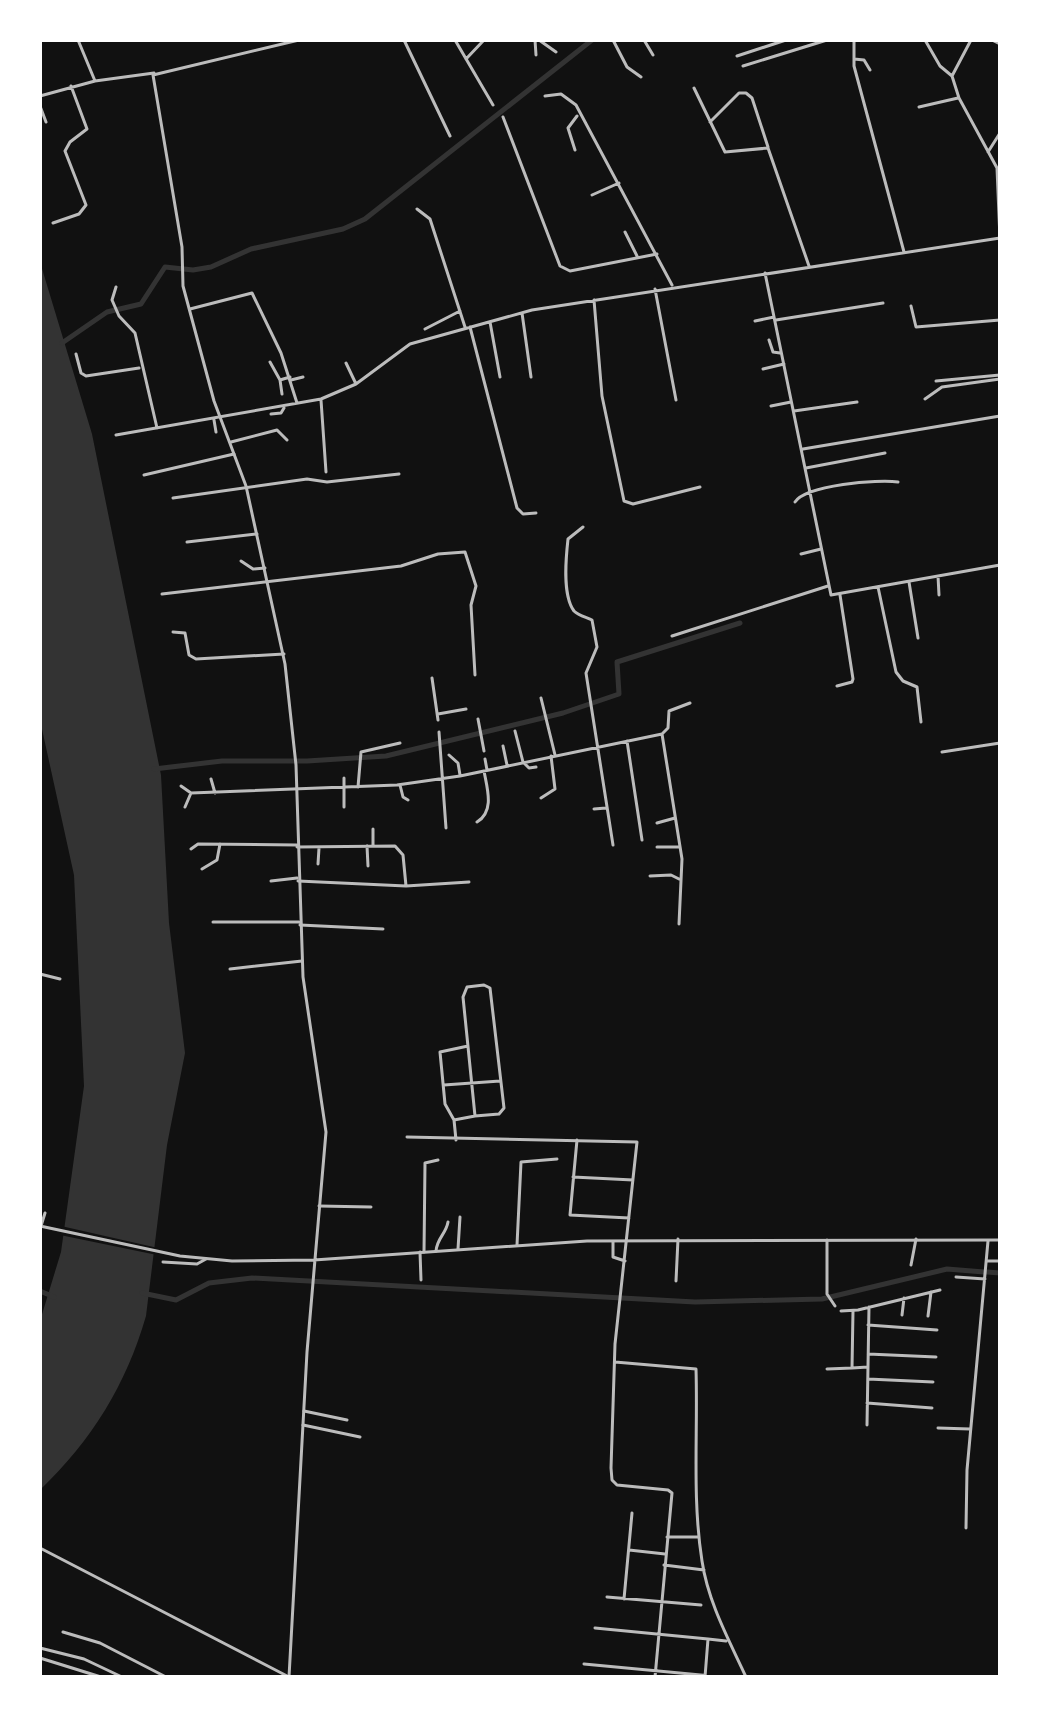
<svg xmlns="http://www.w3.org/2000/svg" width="1040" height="1717" font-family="'Work Sans',sans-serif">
<rect width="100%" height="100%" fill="#111"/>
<path fill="#333" d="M40,262L92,434L161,775L169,923L185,1053L167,1145L146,1316C126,1385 92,1440 40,1490V1321L61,1252L84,1086L74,875L40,720Z"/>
<path fill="#111" d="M61,1226L158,1248L157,1255L60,1235Z"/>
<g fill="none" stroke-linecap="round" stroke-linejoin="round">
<path stroke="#333" stroke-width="5" d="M62,343L107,312L141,304L165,267L193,270L211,267L251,249L343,229L365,219L592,40
M154,769L222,761H307L386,756L563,713L619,694L617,662L740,623
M987,1272L1000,1273
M40,1291L54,1297
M142,1293L176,1300L209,1283L252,1278L695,1302L822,1299L947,1269L984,1272"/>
<path stroke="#bcbcbc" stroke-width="3" d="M78,40L95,81
M404,40L450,136
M455,40L493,105
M535,40L536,55
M539,40L556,52
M613,40L627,67L641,77
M644,40L653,55
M854,40V66L904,252
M925,40L940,66L952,76
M971,40L952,76L959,98L997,168L1000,239
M992,40L1000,44
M737,56L786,40
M466,59L484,40
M854,59L864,60L870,70
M743,66L827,40
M694,88L725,152L768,148L809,266
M40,96L95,81L154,73
M545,96L561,94L576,105L672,285
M40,106L46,122
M919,107L958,98
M503,117L560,266L570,271L657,254
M710,122L739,93H746L752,98L768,147
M575,150L568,128L577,116
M988,152L1000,133
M592,195L619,183
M417,209L430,219L465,327
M53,223L79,214L86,205L65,151L70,142L87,129L71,86
M625,232L637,256
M765,273L831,595L1000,565
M116,287L112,300L119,316L135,333L157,428
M655,289L676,400
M594,300L602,396L624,501L633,504L700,487
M911,306L916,327L1000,320
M190,309L252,293L281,353L297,403
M522,313L531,377
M776,320L883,303
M755,321L774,317
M490,322L500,377
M470,327L517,508L523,514L536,513
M425,329L460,311
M769,340L773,352L780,353
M76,354L81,373L86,376L139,368
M270,362L280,380L290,377
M346,363L356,384
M763,369L784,364
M280,380L282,394
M291,380L303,377
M936,381L1000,375
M925,399L942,387L1000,379
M321,400L326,472
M771,406L791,402
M794,411L857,402
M271,414L281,413L284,408
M214,420L216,432
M116,435L321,399L356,384L410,344L532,310L1000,238
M231,442L277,430L287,440
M803,449L1000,416
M806,468L885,453
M144,475L234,454
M173,498L307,479L327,482L399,474
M795,502C806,485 878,479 898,482
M583,527L568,539C566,557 562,595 574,611C579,616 586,617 592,620L597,647L586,673L613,845
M187,542L257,534
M801,554L821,549
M241,561L253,569L265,568
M938,576L939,595
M909,582L918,638
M878,587L896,672L903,681L917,687L921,722
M162,594L401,566L438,554L465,552L476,586L471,605L475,675
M173,632L185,633L189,655L196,659L284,654
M672,636L828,586
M432,678L438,720
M837,686L852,682L853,679L840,595
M541,698L555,755
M438,714L466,709
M478,719L484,751
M515,731L523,762L529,768L536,767
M439,732L446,828
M627,741L642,840
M503,746L507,765
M942,752L1000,743
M449,755L458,763L460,775
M485,759L487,770
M344,778V807
M211,779L215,793
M400,785L403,797L408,800
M181,786L191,793L397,785L460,776L662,734
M358,787L361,752L400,743
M541,798L555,789L551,756
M185,807L191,793
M594,809L606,808
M477,822C495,811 487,788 484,771
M657,823L675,818
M367,846L368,866
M373,846V829
M297,847L395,846L403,855L406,886
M657,847H680
M191,849L198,844L297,845
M318,864L319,848
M202,869L217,860L220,844
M650,876L671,875L679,879
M271,881L297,878
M298,881L406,886L469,882
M213,922H299
M679,924L682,859L662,734L668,728L669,711L690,703
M300,925L383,929
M230,969L302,961
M40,974L60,979
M444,1085L500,1081
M454,1120L475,1116L463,997L467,987L484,985L490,988L504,1108L499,1114L475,1116
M407,1137L637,1142L615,1344L611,1468L612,1480L617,1485L668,1490L672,1493L655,1677
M456,1140L454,1120L445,1104L440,1052L468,1046
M577,1140L570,1215L629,1218
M573,1177L633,1180
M319,1206L371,1207
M41,1226L45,1213
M827,1240V1294L835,1306
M613,1242V1257L625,1261
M517,1245L521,1162L557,1159
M458,1249L460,1217
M436,1251C437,1238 446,1234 448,1222
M420,1252L421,1280
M424,1252L425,1163L438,1160
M987,1261H1000
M163,1262L197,1264L206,1259
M911,1265L916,1239
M956,1277L985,1279
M676,1281L678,1239
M841,1311L858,1310L940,1290
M853,1311L852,1368L868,1367
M902,1315L904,1298
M928,1316L931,1292
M868,1325L937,1330
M868,1354L936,1357
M615,1362L696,1369C698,1433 692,1498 702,1561C708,1602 729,1640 746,1677
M827,1369L852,1368
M868,1379L933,1382
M867,1403L932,1408
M304,1411L347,1420
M303,1425L360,1437
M867,1425L869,1307
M938,1428L970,1429
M966,1528L967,1470L988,1241
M667,1537H699
M40,1548L289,1677
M629,1550L665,1554
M664,1565L704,1570
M607,1597L701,1605
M624,1599L632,1513
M595,1628L708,1639
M63,1632L100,1643L166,1677
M40,1648L84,1659L122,1677
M40,1658L101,1677
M584,1664L722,1677
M705,1677L708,1639L726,1641"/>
<path stroke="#bcbcbc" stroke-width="3" d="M40,1226L180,1256L232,1261L314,1260L587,1241L1000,1240
M289,1677L307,1352L326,1132L303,977L296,765L285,664L246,486L214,401L183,286L182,247L153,75L299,40"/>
</g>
<rect width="1040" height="1717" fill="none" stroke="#ffffff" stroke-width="84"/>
</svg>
